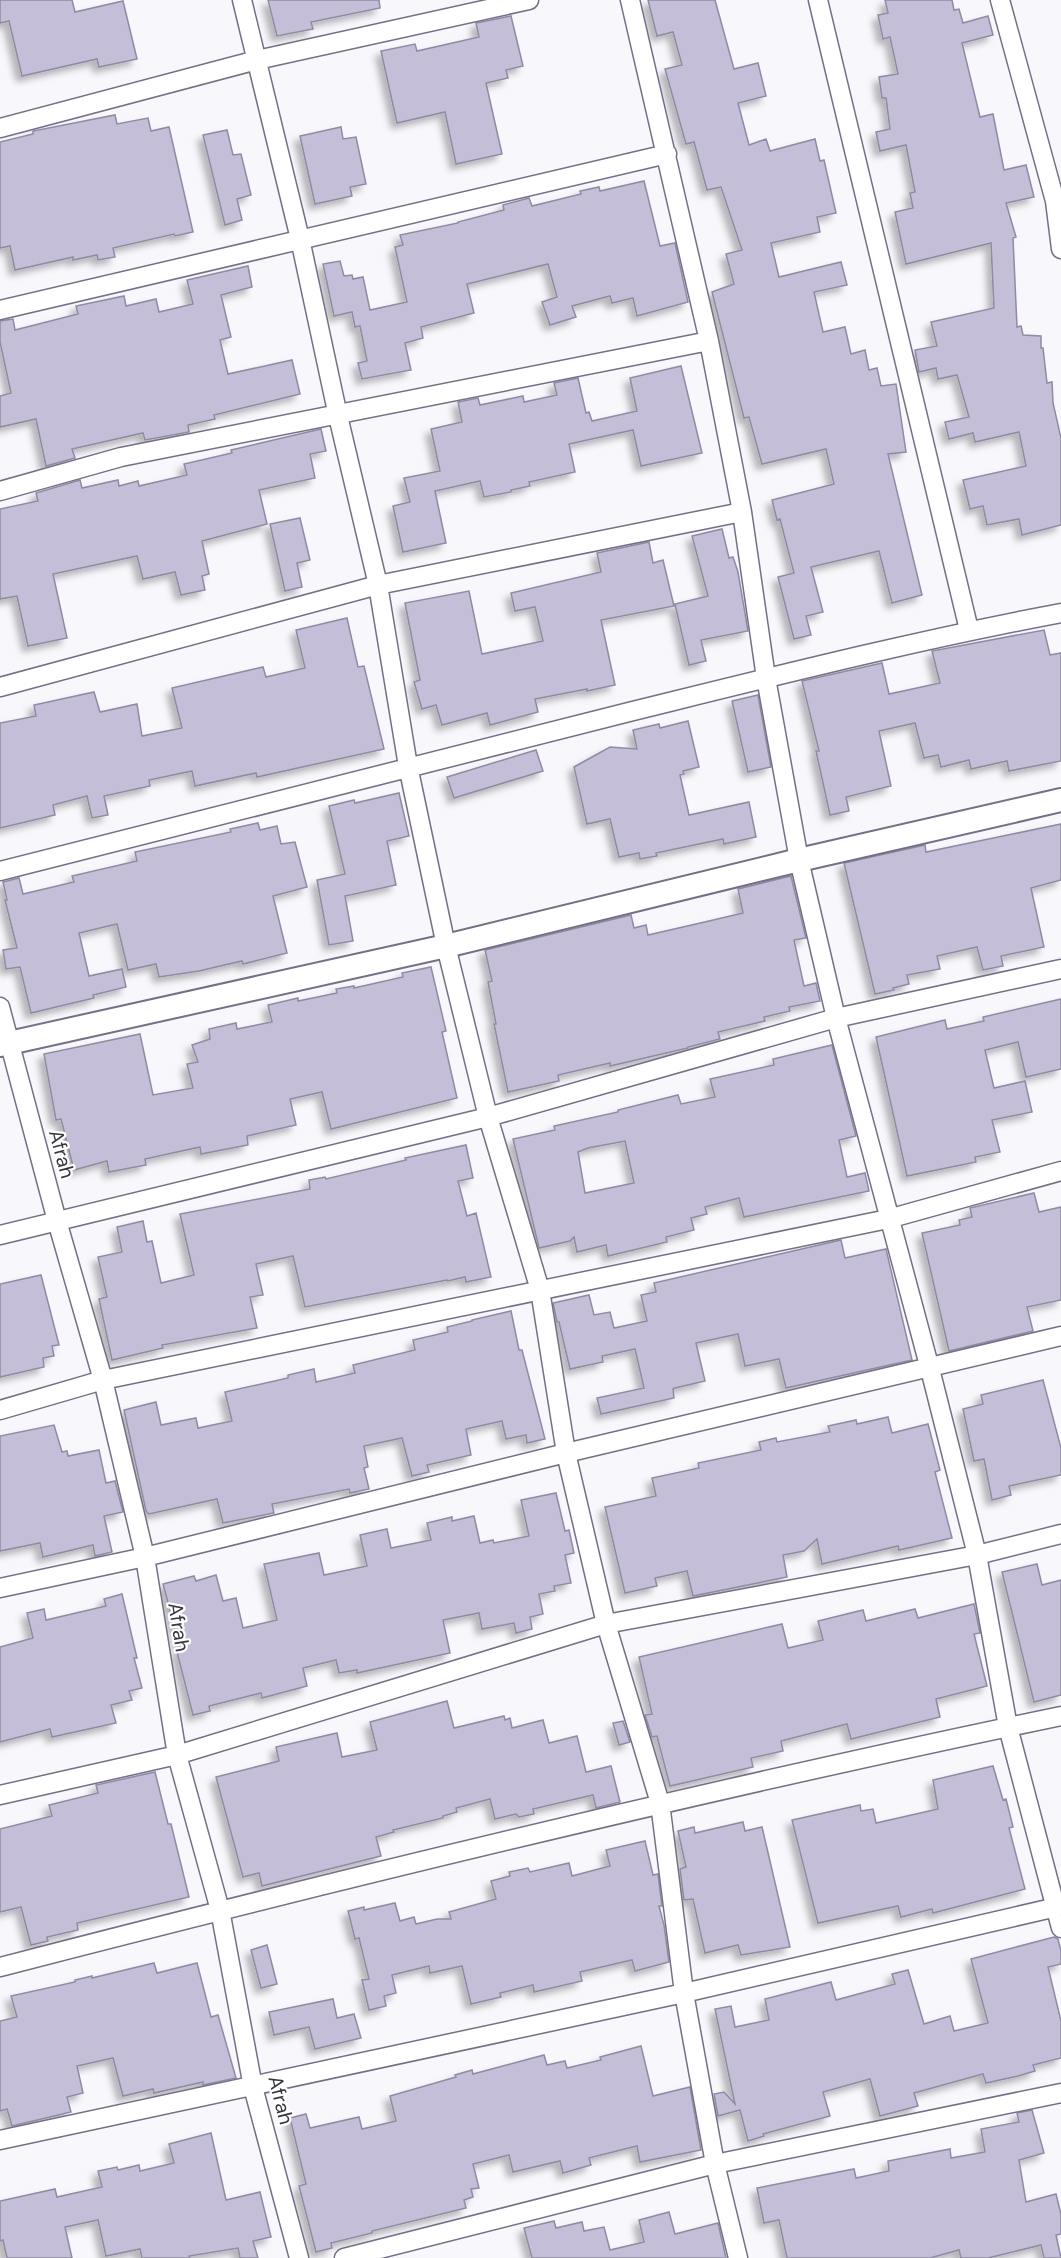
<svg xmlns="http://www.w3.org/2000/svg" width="1061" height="2258" font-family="'DM Sans',sans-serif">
<defs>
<filter id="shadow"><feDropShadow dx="-5.5" dy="5.5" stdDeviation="3" flood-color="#0004"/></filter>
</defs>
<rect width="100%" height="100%" fill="#f8f7fc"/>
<path fill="#c4bed8" stroke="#908aa3" stroke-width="1.5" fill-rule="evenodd" filter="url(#shadow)" d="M0,0H72L75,12L123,1L137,59L99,67L97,59L22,76L9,21L0,23Z
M268,0H379L380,8L311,22L313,29L277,36Z
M648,0H715L734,69L758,63L766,96L738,103L749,145L766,139L770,151L815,139L820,161L824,160L836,213L817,217L820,232L771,243L779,277L841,262L847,285L814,292L823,332L845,327L851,354L865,350L869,370L877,368L881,386L896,384L906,452L888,454L922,595L892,603L879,551L811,567L823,612L806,616L811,635L794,639L778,577L794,573L780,519L777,520L772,500L834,484L826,449L762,464L749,417L744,418L712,292L734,284L726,254L742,250L721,187L707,190L694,142L686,144L665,69L682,65L673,32L657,36Z
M885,0H952L954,10L959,9L963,23L988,16L993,35L962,43L980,117L993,114L1004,170L1026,165L1034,197L1006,203L1016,237L1013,238L1017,327L1021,326L1023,335L1041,336V348H1043L1047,383L1052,382L1053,403L1061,438V525L1022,535L1019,519L987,525L983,506L970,509L963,480L1026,466L1019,432L975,442L973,433L949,439L945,422L969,417L957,375L938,379L936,368L919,372L915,350L937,346L931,322L994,308L991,243L906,264L895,212L913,208L910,193L915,192L906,145L880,151L876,132L890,129L886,98H882L879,77L898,74L890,37L883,39L878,15L888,13Z
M511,16L523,66L506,70L508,78L486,83L502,154L456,164L445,112L397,123L381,51L415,44L417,51L479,37L476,23Z
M115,115L117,124L148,118L151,131L169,127L193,232L175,236L174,234L113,248L115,257L98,260L97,255L73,260V257L15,270L10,246L0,248V142L33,134V131Z
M341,127L343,139L356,137L366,184L350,187L352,196L315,204L300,136Z
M227,130L233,155L241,154L251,195L237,199L242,220L225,225L203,135Z
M644,181L660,246L675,243L688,302L637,316L633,298L612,303L610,296L572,306L576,317L550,325L542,302L557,297L548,264L467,284L474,313L421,327L423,338L405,343L411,370L362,379L358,363L367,361L360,326L355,327L352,312L334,316L323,264L340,261L344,276L352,275L353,279L363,277L370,310L407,302L395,247L403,245L400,235L458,223V222L504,210L503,205L529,198L532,206L581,194L580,191L599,187L600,191Z
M248,266L252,287L221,295L231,337L220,340L228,374L292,360L300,394L214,415L215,419L188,425L189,432L145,440L143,433L72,449L75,458L46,466L36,419L0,427V396L11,393L0,342V321L13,319L15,330L78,314L76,306L124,296L126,306L156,299L159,312L193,304L187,280Z
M681,366L702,453L641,466L633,430L569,444L575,472L529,482L530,486L511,490V492L484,497L480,481L435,491L446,543L403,552L393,506L410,502L404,478L440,471L431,429L462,422L458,402L478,398L480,405L523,396L524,402L557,395L554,383L578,378L586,413L589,412L592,421L637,411L630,378Z
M321,429L326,451L310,454L315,478L259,490L267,524L202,541L209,574L202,576L205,590L181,595L175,572L143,579L137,556L53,574L67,638L28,646L17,596L0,599V509L38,501L36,493L80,480L82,488L118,480L119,486L138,481L139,486L187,475L184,464L232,453L231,450Z
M300,518L310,560L297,563L302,587L285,591L270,524Z
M722,529L729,558L733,557L738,572L748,631L701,640L706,661L689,665L675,604L708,596L692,536Z
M649,542L653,563L663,560L674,606L601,620L615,685L587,691V689L535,699L538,712L490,725L487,713L442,725L436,705L422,709L414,682L420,680L405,603L469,591L482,654L543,641L535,607L515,611L511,593L601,572L597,553Z
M347,618L358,667L364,666L384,749L257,777L256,773L195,786L192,771L149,780L150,786L104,796L108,815L92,818L87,796L53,805L55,815L0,828V723L36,716L34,705L94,692L100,712L137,704L142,736L182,728L172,688L263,667L266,677L305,668L296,630Z
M1044,630L1050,655L1061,653V761L1009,771L1007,761L971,769L969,760L941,767L938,755L924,758L915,723L879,731L891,786L846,797L849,811L830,815L816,751H819L802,681L882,663L889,694L940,683L932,651Z
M758,695L771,767L748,772L732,701Z
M688,721L699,767L683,771L684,774L680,775L689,815L749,802L756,837L724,844L723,839L656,853L657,856L640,859L639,853L619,857L610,819L587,824L574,767L610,747L637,749L633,730L659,724L660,728Z
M536,750L543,771L454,798L447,777Z
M399,793L409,836L387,841L396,885L345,896L353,941L329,945L317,880L345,874L329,806L354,800L355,803Z
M258,823L260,830L277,826L281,844L295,842L307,887L273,896L287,953L243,964L242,961L199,971L159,977L156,964L128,970L117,924L79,933L89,976L122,969L126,987L93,995L94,998L31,1013L20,967L6,969L3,950L17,948L5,900H7L3,882L19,878L23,894L74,882L72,876L137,861L135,852L231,832L230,829Z
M1061,824V880L1031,888L1044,947L1001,956L1003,966L983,970L977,947L937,956L940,969L907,975L909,984L893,988L894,990L875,994L844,863L925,845L926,852Z
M791,876L806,938L794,940L804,986L816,983L820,1001L789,1007L790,1011L764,1017L765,1021L718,1032L720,1039L688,1047V1048L610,1066V1063L558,1075L559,1081L508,1092L494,1024H496L488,982L492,981L485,950L631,915L634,928L646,925L648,935L709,921L743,913L738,889Z
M431,967L446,1031L442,1032L457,1098L331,1129L322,1092L290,1099L296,1125L247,1136L248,1145L201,1154L200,1147L145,1159L146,1165L109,1172L107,1161L74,1170L61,1119L56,1120L44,1054L140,1034L153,1095L193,1088L187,1064L198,1062L192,1045L210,1039L209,1029L236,1023L237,1029L272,1022L268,1005L298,998V1001L337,993L336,989L354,986V988L403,977L402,973Z
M1061,999V1069L1026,1077L1018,1042L985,1050L994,1088L1025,1081L1032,1112L992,1120L1000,1152L975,1157L976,1162L907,1176L876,1037L945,1020L947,1029L984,1021L983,1017Z
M832,1045L856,1136L839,1140L847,1177L865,1173L869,1191L744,1217L739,1198L705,1207L707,1214L691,1218L694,1230L666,1237L667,1242L608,1256L606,1245L577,1252L574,1237L570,1241L539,1248L513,1139L555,1130L554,1126L618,1112V1110L678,1095L681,1104L715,1097L710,1079L774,1065L773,1059ZM625,1141L634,1183L585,1193L578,1152L588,1148Z
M466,1145L473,1178L458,1181L467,1216L476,1213L491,1277L466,1282L465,1277L448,1281L447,1280L305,1307L293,1256L256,1264L263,1295L250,1297L257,1328L162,1345L163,1348L112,1360L99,1299L107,1297L98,1257L122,1252L117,1227L143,1221L147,1242L152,1241L161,1283L194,1275L180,1214L310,1189L309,1180L325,1177L326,1179L406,1160L405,1158Z
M1034,1193L1039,1212L1061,1207V1300L1027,1307L1033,1331L949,1351L922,1233L960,1225L959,1220L972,1217L970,1208Z
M841,1240L845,1258L886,1249L912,1360L786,1388L779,1359L745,1366L738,1334L696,1343L705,1381L675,1388L673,1389L674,1398L601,1414L597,1398L644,1388L635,1349L602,1356L603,1362L570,1369L559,1322H557L553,1303L589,1295L594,1315L610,1312L614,1328L647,1321L641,1295L656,1292L654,1283Z
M41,1275L59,1345L52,1346L54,1356L43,1358L44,1367L0,1377V1284Z
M511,1311L519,1350H522L545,1439L527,1443L526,1435L506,1439L502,1421L466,1429L471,1455L427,1465L429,1472L412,1476L402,1438L364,1446L368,1467L364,1468L369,1489L350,1493L349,1489L272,1504L274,1513L223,1523L217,1499L149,1514L146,1511L124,1410L156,1402L161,1425L196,1418L198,1428L232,1421L225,1392L288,1378V1375L314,1369L316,1382L355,1373L353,1365L415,1350L413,1340L448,1332L447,1327L472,1321V1320Z
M1043,1380L1061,1448V1475L1009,1486L1011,1495L992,1500L984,1459L974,1461L963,1409L983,1404L981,1395Z
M888,1417L892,1433L928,1424L940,1470L935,1472L952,1538L899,1550L898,1546L822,1564L817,1539L804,1551L783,1555L787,1577L693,1596L687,1571L655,1578L657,1586L625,1593L605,1507L656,1496L652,1478L699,1468L698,1463L761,1450L759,1442L776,1438L777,1442L830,1432L828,1426L856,1420L857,1424Z
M54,1425L62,1452L67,1451L68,1456L99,1450L106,1483L115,1481L123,1512L104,1516L112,1552L95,1556L93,1545L43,1557L40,1543L0,1551V1436Z
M556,1493L565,1531L569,1530L574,1553L565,1555L571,1583L554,1586L555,1591L539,1594L543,1614L530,1617L532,1629L516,1633L514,1623L482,1629L479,1613L443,1620L450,1653L357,1673V1670L339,1673L336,1660L303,1668L307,1686L262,1698L261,1693L209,1706L210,1711L193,1715L177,1652L181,1651L163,1584L194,1576L196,1581L216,1575L223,1601L236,1598L243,1628L277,1620L264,1564L319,1553L324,1575L367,1566L360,1535L387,1529L391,1548L431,1540L427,1523L452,1517V1521L474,1516L480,1543L493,1540L494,1543L529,1536L521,1500Z
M1037,1564L1042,1585L1061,1580V1695L1034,1702L1002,1572Z
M122,1594L137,1658H134L142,1688L129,1691L132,1700L111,1705L116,1723L52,1737L50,1729L0,1742V1647L33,1638L27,1613L44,1609L46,1620L106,1606L104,1599Z
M974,1604L980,1633L974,1634L987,1686L936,1699L940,1717L851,1739L847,1724L781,1741L783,1751L751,1758L753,1767L670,1786L657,1736L652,1737L645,1715L652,1714L639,1657L782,1624L788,1648L823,1640L818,1621L863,1610L866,1621L915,1609L918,1618Z
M447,1701L454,1728L504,1716L505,1720L510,1718L512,1728L543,1720L549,1743L577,1736L586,1772L611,1766L620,1802L596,1808L593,1795L533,1809L534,1814L519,1817L516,1814L495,1819L490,1799L456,1808L457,1812L443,1816V1818L393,1830L394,1832L376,1837L381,1856L262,1886L259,1873L243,1877L216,1777L279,1761L276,1747L337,1733L342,1757L377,1750L370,1722Z
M623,1721L630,1742L619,1745L613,1723Z
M993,1766L1003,1800L1006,1799L1013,1827L1009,1828L1025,1889L933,1913L932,1909L901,1917L898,1906L818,1923L792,1820L860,1805L861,1811L873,1809L876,1823L938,1809L933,1780Z
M155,1772L168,1824H171L189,1897L77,1923L78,1930L47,1937L48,1941L31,1945L21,1907L0,1912V1829L52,1816L49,1805L98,1793L96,1785Z
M743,1822L745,1831L762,1827L790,1947L741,1955L738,1945L705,1953L693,1899L684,1900L680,1869L686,1867L678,1831L694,1827L695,1833Z
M645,1841L653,1875L658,1874L662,1906H659L664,1925L669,1962L635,1971L632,1960L580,1972L582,1981L534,1992L533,1985L500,1993L501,1997L471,2004L462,1966L430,1973L429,1966L392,1975L396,1993L384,1996L386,2006L369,2010L362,1980L369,1979L359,1938L355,1939L348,1911L364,1907V1910L395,1903L400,1921L414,1917L416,1924L437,1919H451L449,1912L496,1899L491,1881L510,1876L509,1872L528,1868L530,1872L569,1863L572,1876L610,1866L606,1850Z
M1054,1937L1058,1939L1061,1951V1964L1048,1967L1061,2021V2058L1033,2065L1035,2071L1018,2076L986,2083L983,2074L914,2093L918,2106L880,2116L870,2079L823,2092L830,2116L763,2134L764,2136L748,2141L740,2110L718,2116L714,2094L724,2092L735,2104L715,2009L731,2006L735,2027L769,2020L765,1999L831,1982L836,2000L895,1984L892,1974L908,1970L924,2024L950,2016L954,2031L988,2023L971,1959Z
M267,1945L277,1984L261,1988L251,1950Z
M154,1963L157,1973L197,1963L211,2017L218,2015L236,2078L203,2085V2082L154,2093L153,2089L123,2096L113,2058L77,2066L83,2093L67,2097L71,2112L12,2126L7,2109L0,2111V2021L17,2017L11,1996L75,1982V1980L92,1976V1978Z
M333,1999L337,2018L354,2014L361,2038L315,2049L309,2027L274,2035L269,2012Z
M641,2046L653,2096L690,2087L701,2150L640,2162L637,2146L589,2158L591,2165L563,2173L560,2161L513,2172L509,2155L473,2164L479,2188L471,2189L473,2197L464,2200L466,2208L372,2231V2233L331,2243L332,2248L316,2252L299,2186L306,2184L290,2118L306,2114L310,2128L359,2117L362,2129L396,2121L390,2096L456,2077L455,2075L472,2070L473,2074L544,2055L547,2065L565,2061L567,2068L601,2060L600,2057Z
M1032,2110L1044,2153L1019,2160L1026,2202L1056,2194L1061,2214V2234L1056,2235L1061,2258H1044L1041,2245L988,2258H961L959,2250L930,2258H787L779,2220L764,2223L757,2188L854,2169L856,2178L889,2171L888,2161L950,2149L951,2158L985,2152L981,2129L1019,2122L1017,2113Z
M211,2133L226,2200L260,2192L271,2237L253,2241L258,2258H240L238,2248L189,2256L190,2258H142L140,2249L106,2256L98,2220L65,2227L72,2258H7L3,2240L0,2241V2201L55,2189L57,2197L102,2187L98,2171L117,2167L118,2170L139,2165L140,2171L174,2163L169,2144Z
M669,2212L675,2234L718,2223L726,2258H532L524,2228L554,2221L556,2228L582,2222L584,2231L604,2227L610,2250L644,2242L639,2220Z"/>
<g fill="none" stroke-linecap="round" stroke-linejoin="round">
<defs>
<path id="minor" d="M242,0L300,239L338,416L378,585L408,766L446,946L488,1117L540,1290L566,1453L606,1624L660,1803L684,1993L715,2164L738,2258
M630,0L709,341L742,512L766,678L799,860L836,1018L930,1369L977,1555L1008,1727L1061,1928
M818,0L969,630
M1000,0L1055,201L1061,249
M0,128L257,60L529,0
M0,310L667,154
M0,491L121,457L709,341
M0,687L378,585L742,512
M0,871C211,817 422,763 633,711C775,676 917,640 1061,613
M0,1007L57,1221L103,1380L145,1557L177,1755L220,1910L253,2087L299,2258
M0,1235L488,1117L836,1018L1061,969
M0,1410L103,1380L888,1219L1061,1171
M0,1588L145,1557L566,1453L1061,1336
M0,1795L177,1755L606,1624L977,1555L1061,1534
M0,1967C352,1876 705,1790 1061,1716
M0,2140L684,1993L1061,1906
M344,2258L715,2164L1061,2093"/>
<path id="tertiary" d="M0,1045L446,946L799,860L1061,800"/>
</defs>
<use href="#minor" stroke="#756f87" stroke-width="21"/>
<use href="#tertiary" stroke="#756f87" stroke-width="26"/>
<use href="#minor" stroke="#fff" stroke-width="18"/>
<use href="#tertiary" stroke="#fff" stroke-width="22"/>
</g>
<g text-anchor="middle" stroke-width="4.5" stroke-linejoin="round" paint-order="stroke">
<g font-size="20" fill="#37353f" stroke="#fff">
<text transform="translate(62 1154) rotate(75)" y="7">Afrah</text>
<text transform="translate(179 1627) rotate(81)" y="7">Afrah</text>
<text transform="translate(281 2100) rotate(76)" y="7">Afrah</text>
</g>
</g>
</svg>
